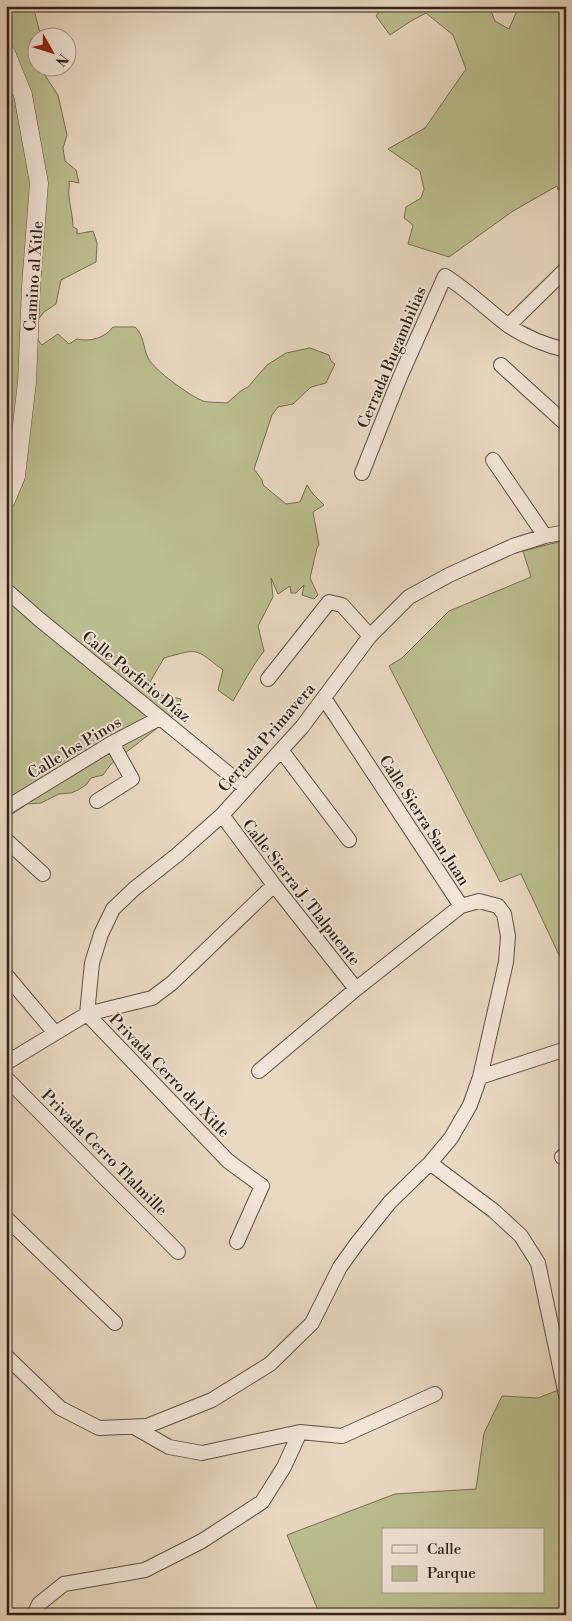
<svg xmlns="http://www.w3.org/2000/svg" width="572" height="1621" font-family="'Libre Bodoni',serif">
<rect width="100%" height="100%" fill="#e9d9c1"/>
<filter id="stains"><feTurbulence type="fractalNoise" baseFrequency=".004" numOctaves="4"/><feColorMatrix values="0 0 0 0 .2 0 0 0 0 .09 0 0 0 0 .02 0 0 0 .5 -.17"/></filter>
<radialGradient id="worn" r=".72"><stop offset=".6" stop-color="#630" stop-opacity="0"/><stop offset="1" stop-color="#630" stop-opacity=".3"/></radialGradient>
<path fill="#babe90" stroke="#767054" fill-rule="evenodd" d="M6,6H33L41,37L38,38V68H40L58,95L67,135L63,148L65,161L76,170L79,183L69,181C70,187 68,192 69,197C70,207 73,216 73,227L77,229V234L93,231L97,243L96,262L61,280L56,304L44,312L30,330L42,345L58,334L69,344L77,339C90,342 105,338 113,327H135C144,335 143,347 148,358C154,370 190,396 203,401C210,403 220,402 227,403L242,390L248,387L267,365L286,353L310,348L329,355L331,361L335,364L326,383L311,387L293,404L278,407L272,415L254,469L262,480L263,485L286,504L300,502L307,485L313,494L324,505L313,512L319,545L317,548L310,578L318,595L314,599L302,595L304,585L296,593H291L290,586L278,594L271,578L273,597L258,626L264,651C252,666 243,684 233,701L218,690L223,670C194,648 200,648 164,658L150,682L156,694L181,699L178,712L111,764L103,775L91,778L86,785L78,790L71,793L59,794L41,803L27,804L11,815L6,821Z
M383,6H489L495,21L509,29L519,6H566V186L558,190L557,186L513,211L449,257L408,244L413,225L404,218L406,207L421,198L424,189L420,171L388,149L425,128L466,69L453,35L426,13L411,21L390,35L376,16Z
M566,540V970L521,874L500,882L389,666L402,658L449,611L531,577L523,551Z
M561,1389L566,1411V1615H320L287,1535L395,1494L476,1489L484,1433L502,1396L538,1398ZM383,1530H543V1592H383Z"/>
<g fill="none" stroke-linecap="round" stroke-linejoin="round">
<defs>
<path id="minor" d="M509,325L566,269
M501,365L566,424
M493,460L545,536
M362,473L400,377L445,276C468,290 487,310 509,326C527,338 545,345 566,350
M6,590L39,619L246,788
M268,679L329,602L342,605L370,636
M281,750L349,840
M97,801L132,779L112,743
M6,808L112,743L160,718
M222,815L274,885L356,989
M6,840L43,874
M6,975L55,1033
M6,1063L87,1014L152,998L172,983L274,885
M259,1071L356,989L461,906
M480,1077L566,1049
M6,1078L178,1252
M562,1157L566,1154
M430,1163L494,1211L521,1236L538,1263L566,1395
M6,1218L115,1323
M237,1242L262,1186L228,1161L87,1014L92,963L101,934L113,909L134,889L177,855L222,815L302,727L370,636L409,597L449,575L513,546L545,536L566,532
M6,1356L60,1408L99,1428L147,1426L212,1400L270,1364L312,1323L340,1267L358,1242L390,1202L430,1163L451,1138L470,1105L480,1077L506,962L508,936L504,914L498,906L479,901L461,906L324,698
M134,1427L169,1447L202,1453L300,1432L342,1436L435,1394
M34,1615L39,1604L64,1584L145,1570L202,1541L262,1502L284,1467L300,1432"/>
<path id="tertiary" d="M6,53L23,95L39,183L31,286L27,382L16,476L6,500"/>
</defs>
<use href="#minor" stroke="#5f5043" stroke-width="16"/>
<use href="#tertiary" stroke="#5f5043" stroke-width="19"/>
<use href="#minor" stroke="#f1e6d7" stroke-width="14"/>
<use href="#tertiary" stroke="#f1e6d7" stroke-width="18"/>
</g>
<g text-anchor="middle" stroke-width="4" stroke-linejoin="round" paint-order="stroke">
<g font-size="16" fill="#312319" stroke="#f1e6d7">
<text transform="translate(33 276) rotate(-86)" y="6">Camino al Xitle</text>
<text transform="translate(391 357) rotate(-67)" y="6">Cerrada Bugambilias</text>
<text transform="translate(137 676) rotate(39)" y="6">Calle Porfirio Díaz</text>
<text transform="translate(266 737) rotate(-49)" y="6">Cerrada Primavera</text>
<text transform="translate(74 747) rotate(-31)" y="6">Calle los Pinos</text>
<text transform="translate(425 820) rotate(57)" y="6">Calle Sierra San Juan</text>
<text transform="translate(302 892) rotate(52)" y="6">Calle Sierra J. Tlalpuente</text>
<text transform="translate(170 1075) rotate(46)" y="6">Privada Cerro del Xitle</text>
<text transform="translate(105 1152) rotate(45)" y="6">Privada Cerro Tlalmille</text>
</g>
</g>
<rect width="572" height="1621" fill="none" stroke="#e9d9c1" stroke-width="25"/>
<rect x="8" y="8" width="557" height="1606" fill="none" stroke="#312319" stroke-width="2.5"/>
<rect x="12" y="12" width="547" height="1596" fill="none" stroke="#312319"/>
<rect x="382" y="1528" width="162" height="65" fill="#f1e6d7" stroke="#a4988b"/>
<rect x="392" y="1545" width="25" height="8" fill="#f1e6d7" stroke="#a4988b"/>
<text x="427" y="1554" font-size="15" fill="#312319">Calle</text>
<rect x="392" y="1566" width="25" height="15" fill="#babe90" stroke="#a4988b"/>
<text x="427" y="1578" font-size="15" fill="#312319">Parque</text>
<g transform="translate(52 52) rotate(129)"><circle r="24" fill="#f1e6d7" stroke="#a4988b"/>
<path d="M0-4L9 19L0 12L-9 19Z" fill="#8f2418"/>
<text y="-8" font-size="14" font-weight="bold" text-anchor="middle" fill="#312319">N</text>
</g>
<rect width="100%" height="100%" filter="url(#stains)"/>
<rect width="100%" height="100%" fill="url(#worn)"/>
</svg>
